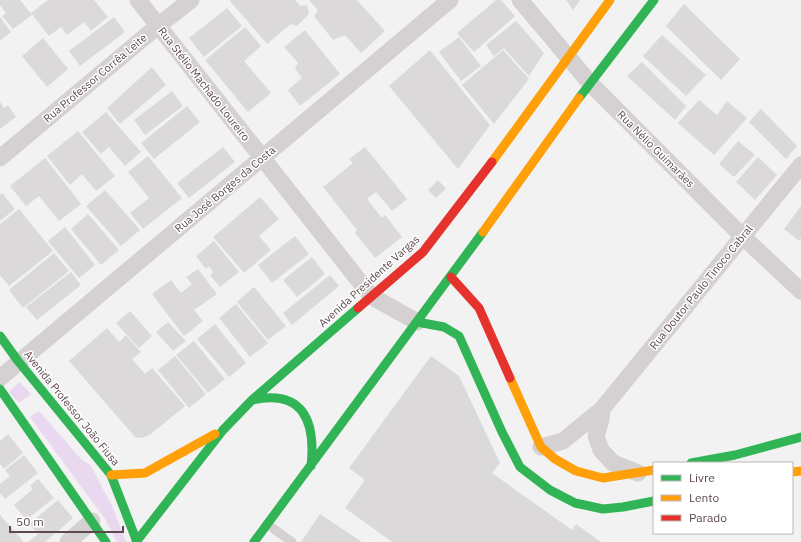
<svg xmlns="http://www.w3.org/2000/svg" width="801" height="542" font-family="'IBM Plex Sans',sans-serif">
<rect width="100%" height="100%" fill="#f2f2f2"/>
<path fill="#ead8f0" d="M19,382L31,394L19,403L9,392Z
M39,411L80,458L91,466L113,508L126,542H117L105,519L30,417Z"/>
<path fill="#dcd9da" d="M0,0H20L32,15L13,29L2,16L6,13L0,5Z
M48,0H94L108,17L91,31L84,22L67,35L61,27L49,36L31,13Z
M231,0H295L301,6L307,5L309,14L297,26L291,24L267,44L230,1Z
M309,0H357L385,31L361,53L345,35L333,40L314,16L318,10Z
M496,0H501L515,16L474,52L457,33Z
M566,0H580L573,10Z
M684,4L740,59L721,80L666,26Z
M227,8L242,26L204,57L189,38Z
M0,17L11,32L0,41Z
M114,17L125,32L80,66L69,51Z
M516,21L544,53L529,76L504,48L494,56L486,45Z
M245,27L261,46L244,61L271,93L248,112L205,60Z
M305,30L340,74L300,106L288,90L302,78L295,69L298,63L284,47Z
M662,35L706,75L686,96L643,56Z
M459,37L481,66L461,81L439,52Z
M43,38L68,69L47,87L22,56Z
M430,50L490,125L458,169L389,86Z
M503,50L529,79L494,124L462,85Z
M642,62L686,106L675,120L627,76Z
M152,67L166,85L120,124L107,108Z
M172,91L183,106L145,135L134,120Z
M699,100L717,115L727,101L747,118L714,155L678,123Z
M0,102L4,108L8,105L16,117L0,129Z
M187,106L200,122L154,159L141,143Z
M761,109L797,146L786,159L749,122Z
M106,112L141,152L125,166L109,147L101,154L82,132Z
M78,131L115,176L96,191L82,174L70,185L47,156Z
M738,141L755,155L734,177L719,164Z
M223,147L235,162L189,198L177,183Z
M365,147L407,199L392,211L376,192L367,199L382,218L385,215L402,237L375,258L355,233L357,230L323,187L353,163L349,159Z
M148,156L182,198L143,229L130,213L149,198L128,172Z
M758,157L777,175L755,200L736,182Z
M45,158L81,204L59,221L39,196L26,206L10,186Z
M438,180L446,189L436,198L428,190Z
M105,190L140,230L121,246L86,206Z
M2,193L15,209L0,221V195Z
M260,197L279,219L259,236L271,250L244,273L213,237Z
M801,206V238L799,241L784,229Z
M19,209L53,251L9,286L0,275V224Z
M88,214L119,250L101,265L71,229Z
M65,227L95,265L79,278L48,241Z
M295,236L309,254L272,283L258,265Z
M214,241L239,272L220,287L210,275L213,272L209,266L206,269L196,256Z
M54,253L69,271L23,308L9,290Z
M312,257L325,274L297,297L283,280Z
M198,269L217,294L194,310L203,321L184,336L152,294L171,280L181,293L192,284L186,277Z
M71,272L81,285L37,320L26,307Z
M330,275L339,286L292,325L283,313Z
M254,287L286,326L268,340L237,302Z
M236,304L268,343L250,357L219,318Z
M130,311L152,336L139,348L116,323Z
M168,322L186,341L173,351L156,332Z
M215,324L246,363L229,377L197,339Z
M107,328L119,342L126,335L141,352L132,359L145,374L152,368L185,406L151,434L142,438L135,437L69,361Z
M194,341L225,379L208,393L176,355Z
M175,356L206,394L189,408L158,370Z
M431,356L459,376L500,463L492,473L572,530L576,524L601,542H392L345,508L365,480L349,468Z
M8,434L23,453L4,469L0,464V441Z
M24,455L38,473L5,499L0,493V484L10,476L5,470Z
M38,479L54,498L26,520L14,505L33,489L30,486Z
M58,500L73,518L45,542H28L38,534L29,524Z
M320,514L362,542H301Z
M0,515L23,541L22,542H0Z"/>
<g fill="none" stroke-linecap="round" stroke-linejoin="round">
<path stroke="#d5d0d1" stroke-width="9" d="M267,524L292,542"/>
<path stroke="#d5d0d1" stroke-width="17" d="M138,0L371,296L417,322
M520,0L590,83L742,236L801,291
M0,158L159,25L191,0
M0,378L450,0
M602,409L601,419L596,436L601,450L613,463L638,473
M541,447L563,441L602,409L801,165
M68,542L92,521"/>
<path stroke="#30b455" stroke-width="9" d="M579,98L654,0
M417,322L444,327L459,336L502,432L520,467L550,490L575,503L603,509L623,507L654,501
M0,336L18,361L111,475L137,542
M0,389L106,542
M252,400C303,389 316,421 311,466
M691,463L735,455L801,437
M136,542L223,430L252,400L358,308
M254,542L483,232"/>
<path stroke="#ff9f0a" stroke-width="9" d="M492,162L610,0
M483,232L579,98
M510,378L541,447L555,459L576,471L603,478L654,470
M792,472L801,471
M111,475L145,473L215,434"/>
<path stroke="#e5322d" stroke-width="9" d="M451,277L479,308L510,378
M358,308L423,252L492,162"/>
</g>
<g text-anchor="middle" stroke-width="3" stroke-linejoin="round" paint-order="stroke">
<g font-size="11" fill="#5e494d" stroke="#fff">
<text transform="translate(95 78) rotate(-40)" y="4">Rua Professor Corrêa Leite</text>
<text transform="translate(204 84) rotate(52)" y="4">Rua Stélio Machado Loureiro</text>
<text transform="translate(656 149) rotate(45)" y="4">Rua Nélio Guimarães</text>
<text transform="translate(225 189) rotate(-40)" y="4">Rua José Borges da Costa</text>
<text transform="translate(369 281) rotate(-42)" y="4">Avenida Presidente Vargas</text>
<text transform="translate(701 287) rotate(-51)" y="4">Rua Doutor Paulo Tinoco Cabral</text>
<text transform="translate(72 408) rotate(51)" y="4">Avenida Professor João Fiusa</text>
</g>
</g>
<rect x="653" y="462" width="140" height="72" fill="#ffffff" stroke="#bfb6b8"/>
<rect x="661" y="475" width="20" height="6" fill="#30b455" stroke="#bfb6b8"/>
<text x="689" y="482" font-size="12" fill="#5e494d">Livre</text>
<rect x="661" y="495" width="20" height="6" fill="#ff9f0a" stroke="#bfb6b8"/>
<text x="689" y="502" font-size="12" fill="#5e494d">Lento</text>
<rect x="661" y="515" width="20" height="6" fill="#e5322d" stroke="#bfb6b8"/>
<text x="689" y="522" font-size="12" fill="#5e494d">Parado</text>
<path d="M10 526v6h113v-6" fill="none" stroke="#5e494d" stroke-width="2"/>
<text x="16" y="526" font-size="12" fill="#5e494d" stroke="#ffffff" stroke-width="3" paint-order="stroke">50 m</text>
</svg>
